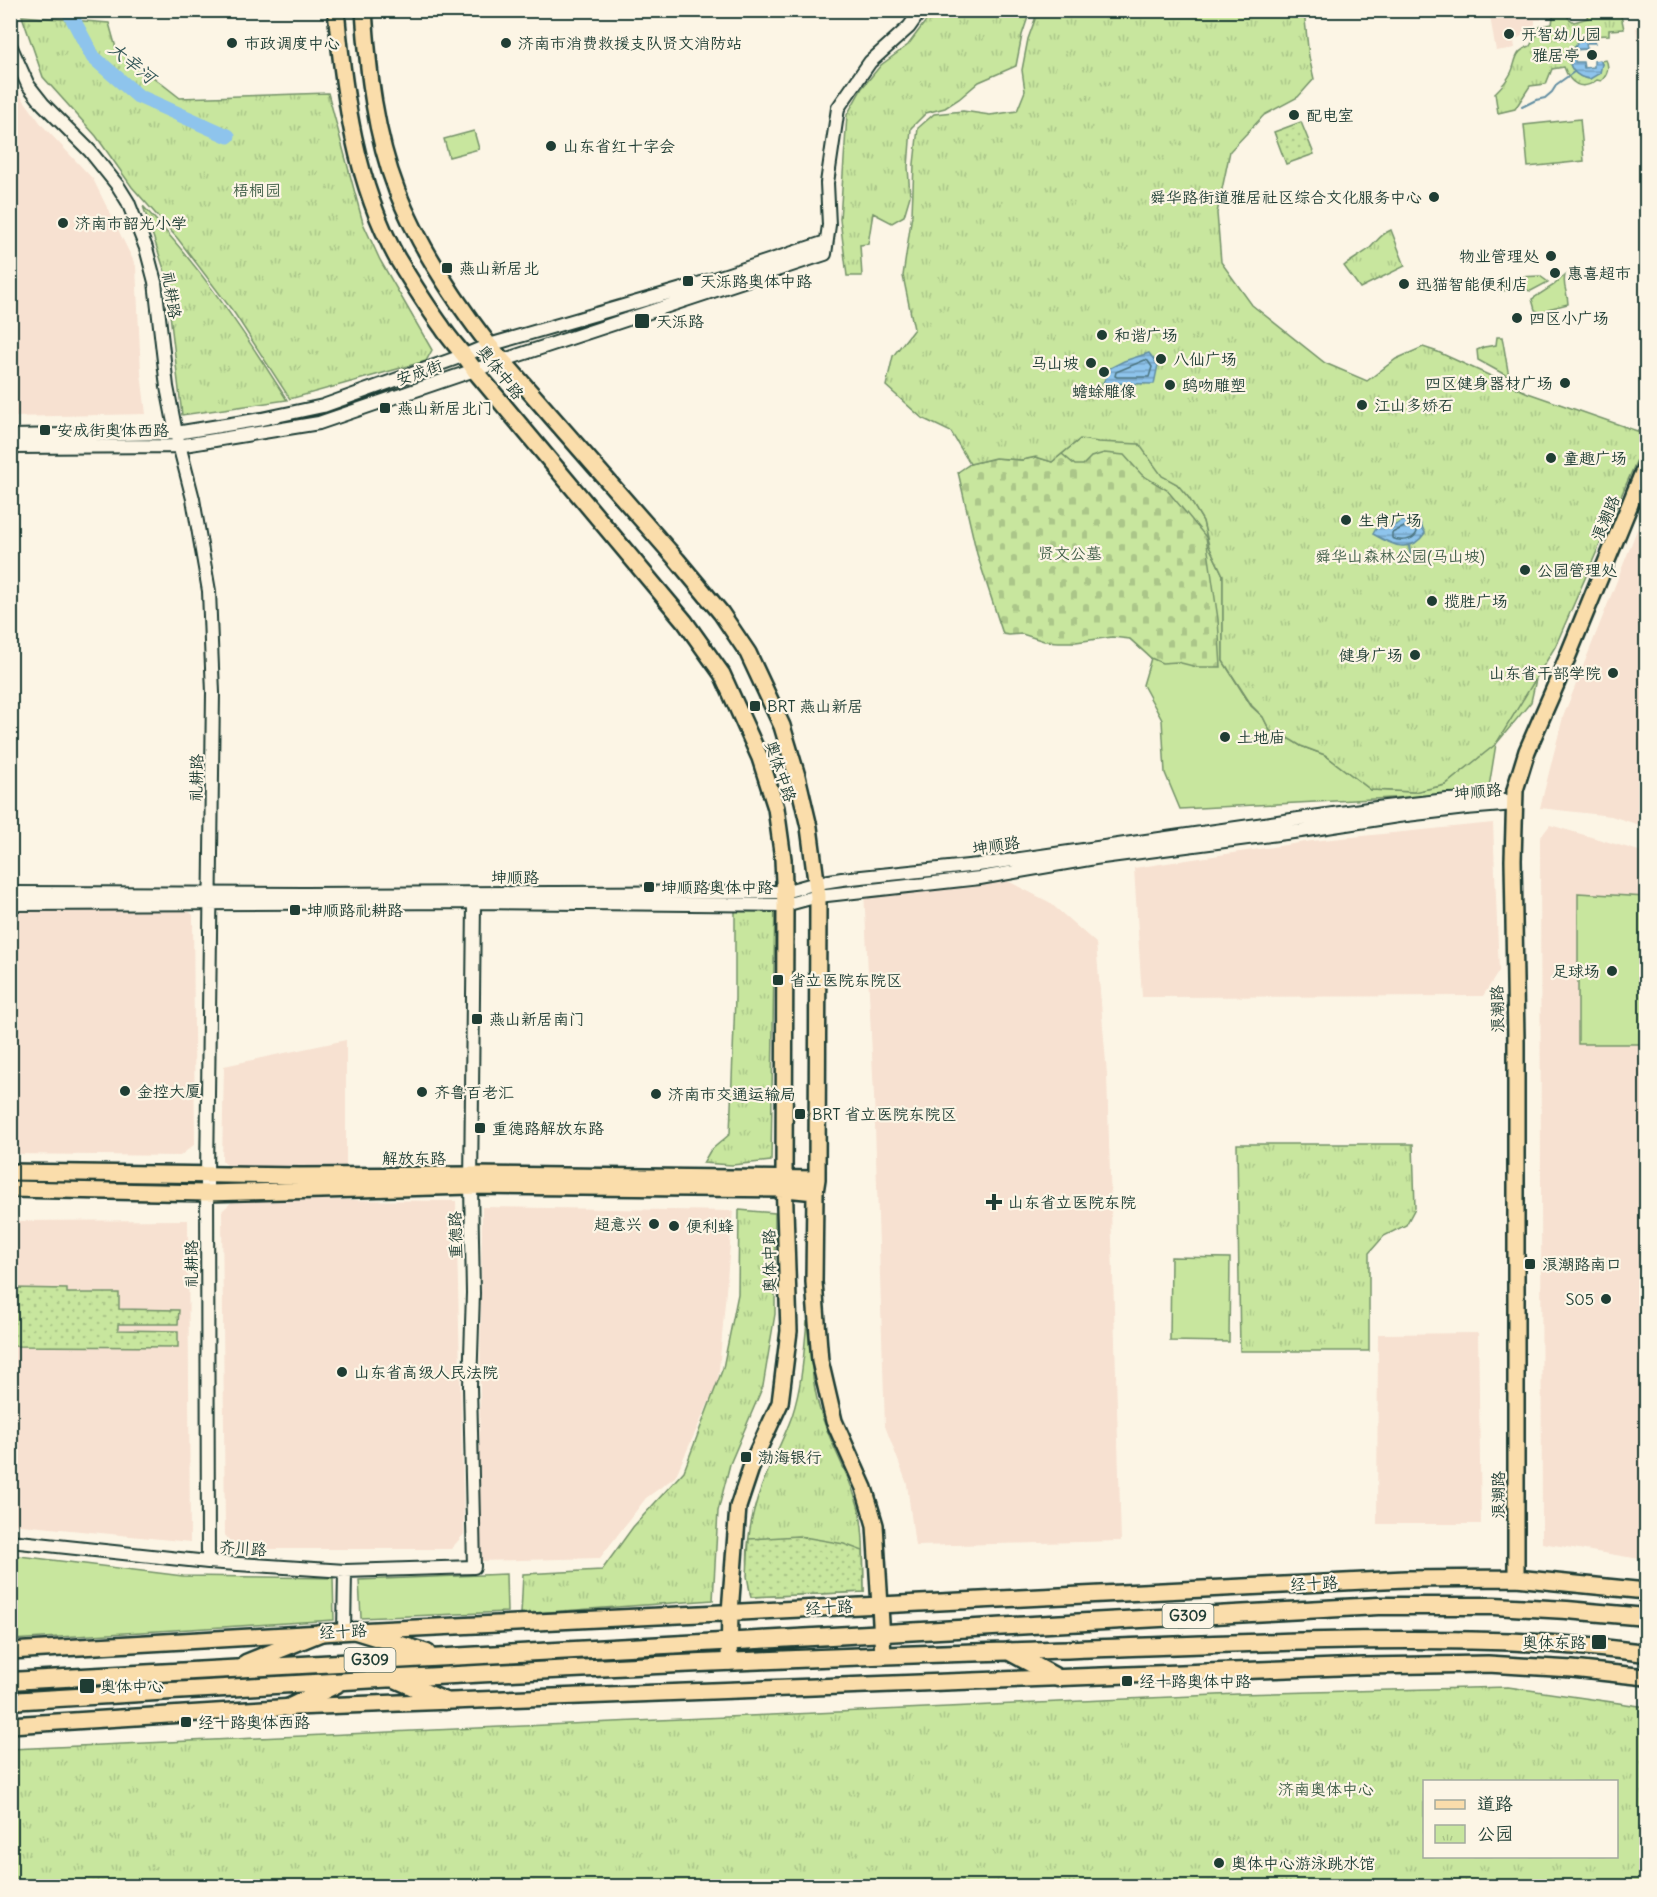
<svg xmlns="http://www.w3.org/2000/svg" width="1657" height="1897" font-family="Delius,'LXGW WenKai TC',sans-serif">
<defs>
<pattern id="cemetery-stones" width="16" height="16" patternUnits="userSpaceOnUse" patternTransform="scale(1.5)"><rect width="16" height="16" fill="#c8e69e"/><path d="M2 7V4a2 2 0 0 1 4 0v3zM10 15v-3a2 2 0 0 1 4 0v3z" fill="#abc689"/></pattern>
<pattern id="park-tufts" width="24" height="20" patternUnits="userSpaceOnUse" patternTransform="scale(1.5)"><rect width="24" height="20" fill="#c8e69e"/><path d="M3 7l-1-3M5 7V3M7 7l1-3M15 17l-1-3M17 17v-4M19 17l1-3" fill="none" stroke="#abc689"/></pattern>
<pattern id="garden-dots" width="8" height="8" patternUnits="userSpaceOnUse" patternTransform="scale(1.5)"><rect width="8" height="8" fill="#c8e69e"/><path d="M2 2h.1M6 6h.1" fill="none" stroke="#abc689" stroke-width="1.8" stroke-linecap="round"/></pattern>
<pattern id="water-rules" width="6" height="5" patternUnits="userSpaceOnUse" patternTransform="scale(1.5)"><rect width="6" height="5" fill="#8ec4ec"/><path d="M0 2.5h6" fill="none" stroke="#73a0c0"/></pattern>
</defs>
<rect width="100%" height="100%" fill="#fcf5e5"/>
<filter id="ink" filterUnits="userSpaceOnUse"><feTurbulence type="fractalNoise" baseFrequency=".0167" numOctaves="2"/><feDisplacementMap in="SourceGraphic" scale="12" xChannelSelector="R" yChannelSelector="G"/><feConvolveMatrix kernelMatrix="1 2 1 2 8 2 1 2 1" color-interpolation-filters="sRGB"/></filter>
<g filter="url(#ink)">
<path fill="#f7e1d1" d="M1489,11H1540L1541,20H1535V27L1514,41L1515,48L1496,51Z
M1646,26V91L1636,28Z
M10,88H15L42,125L93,179L136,266L141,373L146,414L11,417Z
M1646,507V827L1611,816L1540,808L1563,717Z
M1493,823L1499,971L1483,996L1142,997L1134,868L1312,841Z
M1550,825L1646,853V1560L1542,1543L1540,838Z
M990,872L1049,902L1096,943L1107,1075L1121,1541L915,1546L907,1484L885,1426L874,1096L864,890Z
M185,908L193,915L195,1144L180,1156L11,1154V910Z
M346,1040V1169L229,1168L222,1160L224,1066Z
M235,1199L456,1201L464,1534L451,1549H236L225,1535L222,1211Z
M482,1207L733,1211L718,1382L675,1477L646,1498L600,1558L478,1561Z
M188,1220L190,1542L11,1524L10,1221Z
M1478,1333L1481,1524H1377L1378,1334Z"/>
<path fill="#c8e69e" stroke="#749269" stroke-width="1.5" d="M1580,119L1584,161L1528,167L1524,125Z
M474,131L479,149L449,157L444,139Z
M1565,275C1562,287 1568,292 1568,304L1548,309L1543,314L1535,310L1532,299L1554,285Z
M1540,276L1548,282L1531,291L1521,289L1500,291L1499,282L1518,281V277Z
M1107,392L1162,475L1177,484L1189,498L1203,521L1209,546L1223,575V661L1251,706L1263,717L1270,731L1287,737L1301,746L1325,755L1371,790L1414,792L1445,785L1464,769L1536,679L1531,702L1496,744L1488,793L1180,809L1165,773L1162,720L1143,685L1151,658L1130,639L1073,503L1062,454L1080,439Z
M1578,893L1646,897V1044H1578Z
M1171,1257L1230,1258L1229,1342L1170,1341Z
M11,1555L183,1576L333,1578L334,1620L11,1640Z
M506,1574L507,1612L361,1618L359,1580Z"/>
<path fill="url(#cemetery-stones)" stroke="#749269" stroke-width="1.5" d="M1104,453L1124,455L1142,475L1167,490L1206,537L1218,619L1221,667H1197L1177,662L1162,663L1151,658L1130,639L1112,637L1076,642H1058L1044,641L1022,634L1009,635L1003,634L977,554L958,472L970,464L995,458L1022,460L1036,457L1052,462L1062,454L1075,465H1083L1091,457Z"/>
<path fill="url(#park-tufts)" stroke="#749269" stroke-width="1.5" fill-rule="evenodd" d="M934,10L1030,11L1022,35L1016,66L979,82L959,99L945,108L926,113L911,128L908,167L910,196L904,216L892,223L873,213L868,244L860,245L862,276H847L840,219L847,115L862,88L881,65L908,45Z
M1038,11H1304L1309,57L1314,79L1298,97L1264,115L1230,151L1217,213L1221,262L1252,305L1325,363L1367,381L1396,359L1423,347L1438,352L1528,393L1646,434V439L1555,647L1496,744L1445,785L1414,792L1371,790L1325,755L1301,746L1286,737L1270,731L1263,717L1252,706L1223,661V575L1209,546L1203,521L1189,498L1177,484L1162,476L1139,444L1098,442L1080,439L1052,462L1036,457L1022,460L995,458L970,464L951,432L922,418L886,386L893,356L914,329L903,276L912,214L914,164L918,128L934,114L963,111L990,115L1017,111L1025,91L1022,70L1028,39Z
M1554,11H1569L1568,18L1574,22L1588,18L1585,11H1620L1624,29L1609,30V35L1586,36L1587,38C1579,42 1575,48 1568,52C1568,68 1575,77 1590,79L1602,64L1600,61L1606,60C1610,67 1607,76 1601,81L1597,80C1581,92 1570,84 1564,67L1552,69L1546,84L1530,86L1515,109L1498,113L1495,93C1501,87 1507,81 1511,73C1517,61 1513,52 1530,46L1535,37L1539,34L1538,28L1542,26L1552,24Z
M22,16L109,23L116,48L180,98L328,93L363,223L380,260L432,350L426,361L290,399L235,314L178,239L132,187L96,136L43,77Z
M143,206C199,265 244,332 287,400L182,415L165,272Z
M1391,230L1405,266L1360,288L1344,266C1352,260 1361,255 1369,249C1378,241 1379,235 1391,230Z
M1497,337H1502L1503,342L1509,377L1478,360L1477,350L1484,347L1496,345Z
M775,897L771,1161L732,1165L703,1163L710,1151L730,1134L735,998V899Z
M1237,1144H1413L1415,1208L1406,1225L1384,1236L1369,1253V1351H1240Z
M739,1210L775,1213V1314L763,1386L730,1464L718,1511L713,1600L521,1614L523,1574L602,1570L633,1527L684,1471L723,1368L738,1294Z
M807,1321C810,1347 811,1377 818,1403C827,1440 849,1472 859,1509C865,1535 863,1565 864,1592L751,1597C744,1561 748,1523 761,1488C770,1464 783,1441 792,1416C802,1386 804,1352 807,1321Z
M1508,1687L1646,1707V1886H11V1749L1238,1694ZM1424,1782H1616V1856H1424Z"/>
<path fill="url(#garden-dots)" stroke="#749269" stroke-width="1.5" d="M1301,122L1314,154L1286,164L1274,132Z
M11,1288L67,1289V1293H119V1309L179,1310L178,1324H118V1330L178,1331V1347L11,1346Z
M798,1536L844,1544L863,1551L864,1592L751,1597L747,1576L749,1539Z"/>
<path fill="url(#water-rules)" stroke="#628ea2" stroke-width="1.5" d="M1592,36L1595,43H1586L1587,49L1574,50L1575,62H1583L1584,68L1594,67V61L1600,60L1602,64L1600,73L1590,79C1574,77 1569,68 1568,52L1574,49L1578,42Z
M1149,353L1158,365L1154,384L1103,383L1110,368L1124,361Z
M1410,517L1418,518L1425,533C1410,555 1392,545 1373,534L1378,525L1390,528Z"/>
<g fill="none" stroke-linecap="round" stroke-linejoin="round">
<path stroke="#4b737e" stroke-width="1.5" d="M1145,360L1148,361L1152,367L1149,377H1117L1115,376L1116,372Z
M1412,523L1417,532C1414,541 1400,542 1392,538V533Z"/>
<path stroke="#628ea2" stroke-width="2" d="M1522,107L1536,100L1545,98L1552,92L1557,84L1574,72
M1409,546L1412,563"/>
<path stroke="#8ec4ec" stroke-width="15" d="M68,10L93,57L138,96L228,136"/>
<defs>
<path id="minor" d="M10,45L28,85L43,104L90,151L118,186L128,202L146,248L155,282L167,387L176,433L193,499L209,591L213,693L207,1175L208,1562
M10,436L176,433L262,419L323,406L465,355L489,345L689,287L826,242
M10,447L178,446L319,423L504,360L825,254L829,225L827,183L838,108L870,62L909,27L921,10
M10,893L304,894L784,892L817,883L842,879L978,865L1368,809L1447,800L1500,799L1515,804L1466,808L1398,816L1301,831L1095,858L980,878L818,896L785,905L474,902L10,904
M10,1541L208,1562L345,1571L474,1567L470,1386L473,1293L471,1186L474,902
M344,1631L345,1571"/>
<path id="major" d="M336,10C344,95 355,182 397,258C411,281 426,305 442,327C452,343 465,354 475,371L685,622L722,674L760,758L776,808L783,859L785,905L784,1178L789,1331L780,1403L754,1459L738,1507L730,1612L729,1662
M364,10C368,71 375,134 397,191C419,247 453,298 489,345L677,560L721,613L748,653L782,726L797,776L809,827L818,896L817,1179L815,1192L814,1282L820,1361L834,1421L864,1488L875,1525L883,1655
M10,1172L300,1176L471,1175L817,1179
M10,1189L207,1193L471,1186L786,1189L815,1192
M1516,1578V1042L1513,860L1515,790L1527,751L1558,680L1646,465
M10,1651L356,1631L1405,1579L1516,1578L1646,1591
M10,1725L294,1707L1364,1666L1488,1664L1572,1669L1646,1677"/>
<path id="highway" d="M356,1631L427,1653
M1008,1651L1058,1678
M246,1663L320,1633
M395,1679L445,1701
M10,1681L1378,1606H1494L1567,1610L1646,1617
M10,1701C347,1680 684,1661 1022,1651C1178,1646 1334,1637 1491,1641C1543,1642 1595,1647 1646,1653
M288,1708L337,1684"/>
</defs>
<use href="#minor" stroke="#1f3d34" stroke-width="16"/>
<use href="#major" stroke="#1f3d34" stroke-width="20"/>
<use href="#highway" stroke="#1f3d34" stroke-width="21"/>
<use href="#minor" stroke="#fcf5e5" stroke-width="12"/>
<use href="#major" stroke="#faddab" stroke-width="15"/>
<use href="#highway" stroke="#faddab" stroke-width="16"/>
</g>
</g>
<g fill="#1f3d34" stroke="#fcf5e5" stroke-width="2">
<circle cx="1509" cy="34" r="6"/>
<circle cx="232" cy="43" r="6"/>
<circle cx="506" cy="43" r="6"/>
<circle cx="1592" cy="55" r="6"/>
<circle cx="1294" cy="115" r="6"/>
<circle cx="551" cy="146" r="6"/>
<circle cx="1434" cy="197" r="6"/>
<circle cx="63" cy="223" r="6"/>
<circle cx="1551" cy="256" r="6"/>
<rect x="441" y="262" width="12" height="12" rx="3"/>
<circle cx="1555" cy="273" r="6"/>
<rect x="682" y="275" width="12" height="12" rx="3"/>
<circle cx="1404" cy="284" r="6"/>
<circle cx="1517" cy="318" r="6"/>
<rect x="634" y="313" width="16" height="16" rx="3"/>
<circle cx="1102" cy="335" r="6"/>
<circle cx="1161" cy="359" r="6"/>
<circle cx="1091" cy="363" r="6"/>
<circle cx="1104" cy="372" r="6"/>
<circle cx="1565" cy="383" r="6"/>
<circle cx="1170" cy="385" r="6"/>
<circle cx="1362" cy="405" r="6"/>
<rect x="379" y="402" width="12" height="12" rx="3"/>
<rect x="39" y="424" width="12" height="12" rx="3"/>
<circle cx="1551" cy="458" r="6"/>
<circle cx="1346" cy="520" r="6"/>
<circle cx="1525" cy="570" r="6"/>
<circle cx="1432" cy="601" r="6"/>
<circle cx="1415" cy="655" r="6"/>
<circle cx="1613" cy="673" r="6"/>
<rect x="749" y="700" width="12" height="12" rx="3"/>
<circle cx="1225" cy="737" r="6"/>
<rect x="643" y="881" width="12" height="12" rx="3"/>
<rect x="289" y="904" width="12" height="12" rx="3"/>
<circle cx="1612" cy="971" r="6"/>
<rect x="772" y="974" width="12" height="12" rx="3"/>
<rect x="471" y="1013" width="12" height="12" rx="3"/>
<circle cx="125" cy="1091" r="6"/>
<circle cx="422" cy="1092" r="6"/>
<circle cx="656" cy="1094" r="6"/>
<rect x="794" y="1108" width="12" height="12" rx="3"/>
<rect x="474" y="1122" width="12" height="12" rx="3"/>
<path d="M991 1193h6v6h6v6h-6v6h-6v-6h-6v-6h6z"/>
<circle cx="654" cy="1224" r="6"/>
<circle cx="674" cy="1226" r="6"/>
<rect x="1524" y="1258" width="12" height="12" rx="3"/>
<circle cx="1606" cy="1299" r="6"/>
<circle cx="342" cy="1372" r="6"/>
<rect x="740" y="1451" width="12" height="12" rx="3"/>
<rect x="1591" y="1634" width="16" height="16" rx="3"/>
<rect x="1121" y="1675" width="12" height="12" rx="3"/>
<rect x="79" y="1678" width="16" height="16" rx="3"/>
<rect x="180" y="1716" width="12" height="12" rx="3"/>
<circle cx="1219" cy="1863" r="6"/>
</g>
<g text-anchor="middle" stroke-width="4.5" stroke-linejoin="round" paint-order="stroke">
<g fill="#fcf5e5" stroke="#617469" stroke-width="1.5">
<rect x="1162.5" y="1604" width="51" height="24" rx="4.5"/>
<rect x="344.5" y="1648" width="51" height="24" rx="4.5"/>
</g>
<g font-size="15" font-weight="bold" fill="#1f3d34">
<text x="1188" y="1621">G309</text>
<text x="370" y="1665">G309</text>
</g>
<g font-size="16" fill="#1f3d34" stroke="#fcf5e5" text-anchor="start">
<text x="1521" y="40">开智幼儿园</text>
<text x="244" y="49">市政调度中心</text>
<text x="518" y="49">济南市消费救援支队贤文消防站</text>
<text x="1580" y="61" text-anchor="end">雅居亭</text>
<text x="1306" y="121">配电室</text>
<text x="563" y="152">山东省红十字会</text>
<text x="1422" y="203" text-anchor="end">舜华路街道雅居社区综合文化服务中心</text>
<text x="75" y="229">济南市韶光小学</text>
<text x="1539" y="262" text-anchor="end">物业管理处</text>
<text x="459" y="274">燕山新居北</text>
<text x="1567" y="279">惠喜超市</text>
<text x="700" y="287">天泺路奥体中路</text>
<text x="1416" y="290">迅猫智能便利店</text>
<text x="1529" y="324">四区小广场</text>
<text x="656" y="327">天泺路</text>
<text x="1114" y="341">和谐广场</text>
<text x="1173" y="365">八仙广场</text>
<text x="1079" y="369" text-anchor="end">马山坡</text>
<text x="1553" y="389" text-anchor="end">四区健身器材广场</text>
<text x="1182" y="391">鸱吻雕塑</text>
<text x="1104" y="397" text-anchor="middle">蟾蜍雕像</text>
<text x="1374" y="411">江山多娇石</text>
<text x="397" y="414">燕山新居北门</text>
<text x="57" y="436">安成街奥体西路</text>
<text x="1563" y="464">童趣广场</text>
<text x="1358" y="526">生肖广场</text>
<text x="1537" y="576">公园管理处</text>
<text x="1444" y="607">揽胜广场</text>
<text x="1403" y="661" text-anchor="end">健身广场</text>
<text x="1601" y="679" text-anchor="end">山东省干部学院</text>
<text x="767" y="712">BRT 燕山新居</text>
<text x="1237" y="743">土地庙</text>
<text x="661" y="893">坤顺路奥体中路</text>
<text x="307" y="916">坤顺路礼耕路</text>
<text x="1600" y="977" text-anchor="end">足球场</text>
<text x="790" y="986">省立医院东院区</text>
<text x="489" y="1025">燕山新居南门</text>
<text x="137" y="1097">金控大厦</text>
<text x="434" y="1098">齐鲁百老汇</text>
<text x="668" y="1100">济南市交通运输局</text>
<text x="812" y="1120">BRT 省立医院东院区</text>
<text x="492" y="1134">重德路解放东路</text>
<text x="1008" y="1208">山东省立医院东院</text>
<text x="642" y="1230" text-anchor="end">超意兴</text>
<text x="686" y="1232">便利蜂</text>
<text x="1542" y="1270">浪潮路南口</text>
<text x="1594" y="1305" text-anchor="end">S05</text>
<text x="354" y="1378">山东省高级人民法院</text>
<text x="758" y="1463">渤海银行</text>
<text x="1586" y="1648" text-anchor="end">奥体东路</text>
<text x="1139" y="1687">经十路奥体中路</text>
<text x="100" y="1692">奥体中心</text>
<text x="198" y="1728">经十路奥体西路</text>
<text x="1231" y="1869">奥体中心游泳跳水馆</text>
</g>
<g font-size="16" fill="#415f49" stroke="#fcf5e5">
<text x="257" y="196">梧桐园</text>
<text x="1070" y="559">贤文公墓</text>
<text x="1400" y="562">舜华山森林公园(马山坡)</text>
<text x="1326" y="1795">济南奥体中心</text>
</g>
<g font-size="16" fill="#1f3d34" stroke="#fcf5e5">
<text transform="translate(172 295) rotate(81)" y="6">礼耕路</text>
<text transform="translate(419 372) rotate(-19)" y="6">安成街</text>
<text transform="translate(501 372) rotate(52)" y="6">奥体中路</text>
<text transform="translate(1605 518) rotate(-67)" y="6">浪潮路</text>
<text transform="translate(781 771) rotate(71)" y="6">奥体中路</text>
<text transform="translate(196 778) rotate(-89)" y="6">礼耕路</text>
<text transform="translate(1478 791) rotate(-5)" y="6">坤顺路</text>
<text transform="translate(996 845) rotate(-8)" y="6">坤顺路</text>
<text x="515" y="883">坤顺路</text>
<text transform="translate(1497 1009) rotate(-91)" y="6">浪潮路</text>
<text x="414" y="1164">解放东路</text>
<text transform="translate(455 1235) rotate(-91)" y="6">重德路</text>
<text transform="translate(769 1261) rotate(-91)" y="6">奥体中路</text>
<text transform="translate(191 1264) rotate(-90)" y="6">礼耕路</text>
<text transform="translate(1498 1495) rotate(-90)" y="6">浪潮路</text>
<text transform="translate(243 1548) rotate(4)" y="6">齐川路</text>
<text transform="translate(1314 1583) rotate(-3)" y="6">经十路</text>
<text transform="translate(829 1607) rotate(-3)" y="6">经十路</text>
<text transform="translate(343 1631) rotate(-3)" y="6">经十路</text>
</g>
<g font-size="18" font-style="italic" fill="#355859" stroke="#fcf5e5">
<text transform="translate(132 63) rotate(39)" y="6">大辛河</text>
</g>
</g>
<rect width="1657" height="1897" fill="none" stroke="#fcf5e5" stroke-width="36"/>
<rect x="18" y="18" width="1621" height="1861" fill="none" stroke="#1f3d34" stroke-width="2" filter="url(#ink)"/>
<rect x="1423" y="1780" width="195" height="78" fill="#fcf5e5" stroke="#a4ab9e" stroke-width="1.5"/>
<rect x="1435" y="1800" width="30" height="9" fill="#faddab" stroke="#a4ab9e" stroke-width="1.5"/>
<text x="1477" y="1810" font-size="18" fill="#1f3d34">道路</text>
<rect x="1435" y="1825" width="30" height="18" fill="url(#park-tufts)" stroke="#a4ab9e" stroke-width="1.5"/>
<text x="1477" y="1840" font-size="18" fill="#1f3d34">公园</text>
</svg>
